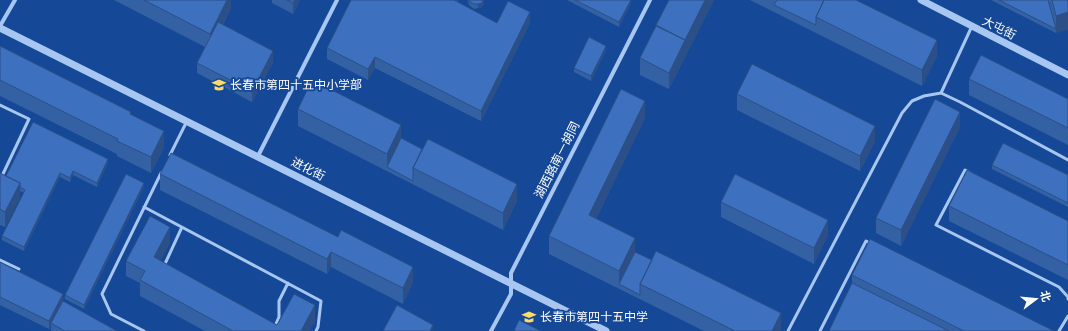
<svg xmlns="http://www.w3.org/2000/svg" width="1068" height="331" font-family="'Noto Sans','Noto Sans SC',sans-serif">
<rect width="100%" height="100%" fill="#154897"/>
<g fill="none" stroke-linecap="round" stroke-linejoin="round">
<path stroke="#a7c6f2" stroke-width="3" d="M941,93L972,26
M0,105L29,119L2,176L0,175
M170,155L187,121
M970,173L965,170L936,225L1059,287L1068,297V299
M144,207L321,301L318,327L316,331
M0,260L19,269
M164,266L182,227
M275,326L279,317V301L288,283
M144,331L111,314L102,294L161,173
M788,331L902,113L912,101L924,96L941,93L960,102L1068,160
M820,331L866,241L872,244
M1059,331L1068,316"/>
<path stroke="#a7c6f2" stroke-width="4" d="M0,26L15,0
M258,156L337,0
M491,331L511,294V273L650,0"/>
<path stroke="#a7c6f2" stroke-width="7" d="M921,0L1068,75
M0,28L606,331"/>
</g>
<path fill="#3461a4" d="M114,0H231V8L223,25L273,62L252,102L197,73V63L205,47Z
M272,0H300L293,14L272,3Z
M458,0V3L497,23H530L481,121L375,68L368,80L327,59V48Z
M468,0H484V3L482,7L474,9L470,6L468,3Z
M567,0H631V3L619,27Z
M669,0H714L669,89L640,75V58Z
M750,0H856L937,56L922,86Z
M991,0H1068L1056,33Z
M0,46L131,115L164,147L151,173L117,156V154L0,96Z
M606,50L591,81L574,72V68Z
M969,79L1068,99V145L969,95Z
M737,94L875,141L860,171L737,110Z
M298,109L401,138L517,201L503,230L298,126Z
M645,118L596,219L635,252L781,329L780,331H704L549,254V236Z
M960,127L901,246L876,233V218Z
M108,163L97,187L73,175L70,182L60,177L24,251L2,240V236L24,193L20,191V198L5,227L0,225V173L6,176Z
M992,165L1068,175V207L992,169Z
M160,174L413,282L403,304L331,267L327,274L160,190Z
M144,187L84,309L65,299V295Z
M721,202L828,235L814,264L721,217Z
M949,206L1068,221V280L949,221Z
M170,243L160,261L277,325L315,321L309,331H205L140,296V283L126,276V261Z
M0,262L63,301L117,331H51V325L49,329L0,305Z
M852,275L1054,331H829L852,283Z"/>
<path fill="#2b4f86" d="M227,0H231V8L210,50V34Z
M295,0H300L293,14V3Z
M483,0H484V3L482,7L478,8V4Z
M631,0V3L619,27V22Z
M705,0H714L669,89V73Z
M530,12V23L481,121V111Z
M1068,12V30L1056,33V16Z
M937,40V56L922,86V70Z
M606,46V50L591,81V76Z
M273,51V62L252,102V91Z
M375,57V68L368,80V69Z
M645,101V118L589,233V215Z
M960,112V127L901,246V230Z
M401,125V142L387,167V172V154Z
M875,126V141L860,171V156Z
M164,131V147L151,173V157Z
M108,159V163L97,187V183Z
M73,171V175L70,182V178Z
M60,173V177L24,251V247Z
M20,183V198L5,227V212Z
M144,183V187L84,309V305Z
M517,184V201L503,230V213Z
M828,220V235L814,264V248Z
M170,227V243L154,273V257Z
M635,238V256L619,284V271Z
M331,252V267L327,274V259Z
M413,267V282L403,304V288Z
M63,294V301L51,323V325L49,329V321Z
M315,305V321L309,331H301Z
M781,313V329L780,331H772Z
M433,325V329L432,331H430Z"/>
<path fill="#3d71bf" stroke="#2b4f86" d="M144,0H227L210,34Z
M287,0H295L293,3Z
M351,0H454L497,23L508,1L530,12L481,111L375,57L368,69L327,48Z
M469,0H483L482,3L478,4H474L470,2Z
M575,0H631L619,22Z
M669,0H705L685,40L656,25Z
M777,0H824L816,17V25L774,5Z
M824,0H856L937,40L922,70L816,17Z
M999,0H1048L1056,29Z
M1052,0H1068V12L1056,16Z
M218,22L273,51L252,91L197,63Z
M656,26L685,40L669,73L640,58Z
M589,37L606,46L591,76L574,68Z
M0,46L131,112L130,114L164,131L151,157L117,141L118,139L0,80Z
M981,55L1068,99V128L969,79Z
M752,64L875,126L860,156L737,94Z
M312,80L401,125L387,154L298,109Z
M621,89L645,101L589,215L635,238L619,271L549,236Z
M935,99L960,112L901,230L876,218Z
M33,122L108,159L97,183L73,171L70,178L60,173L24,247L2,236L25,190L20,187V183L6,176Z
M401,138L422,149L413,168V181L387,167Z
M428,139L517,184L503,213L413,168Z
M1003,143L1068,175V203L992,165Z
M171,153L338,237L341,230L413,267L403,288L331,252L327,259L160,174Z
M967,170L1068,221V265L949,206Z
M0,173L20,183L5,212L0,209Z
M126,174L144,183L84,305L65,295Z
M735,174L828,220L814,248L721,202Z
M150,216L170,227L154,257L277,325L294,294L315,305L301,331H233L140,280L145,271L126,261Z
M870,239L1054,331H964L852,275Z
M656,251L781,313L772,331H735L640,284Z
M635,252L652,260L640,284V295L619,284Z
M0,262L63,294L49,321L0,297Z
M852,283L949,331H829Z
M63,301L117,331H65L51,323Z
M397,305L433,325L430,331H383Z
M519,320L541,331H514Z"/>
<defs>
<symbol id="school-bare" viewBox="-9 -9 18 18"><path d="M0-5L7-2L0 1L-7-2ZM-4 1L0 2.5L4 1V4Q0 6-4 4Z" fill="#ffda68" stroke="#154897" stroke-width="2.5" paint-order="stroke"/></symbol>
</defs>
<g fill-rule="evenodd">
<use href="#school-bare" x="209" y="75" width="20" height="20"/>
<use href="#school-bare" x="519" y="307" width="20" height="20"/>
</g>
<g text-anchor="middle" stroke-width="4" stroke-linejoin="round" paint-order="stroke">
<g font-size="12" fill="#fff" stroke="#154897">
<text transform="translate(999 28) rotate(27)" y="4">大屯街</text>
<text transform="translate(557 160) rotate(-63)" y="4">湖西路南一胡同</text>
<text transform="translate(308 169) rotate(27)" y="4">进化街</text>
</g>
<g font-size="12" fill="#fff" stroke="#154897" text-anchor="start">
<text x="230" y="89">长春市第四十五中小学部</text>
<text x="540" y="321">长春市第四十五中学</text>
</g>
</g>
<g transform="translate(1036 299) rotate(74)" stroke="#154897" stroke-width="3" paint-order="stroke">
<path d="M0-3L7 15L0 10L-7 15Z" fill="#ffffff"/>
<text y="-6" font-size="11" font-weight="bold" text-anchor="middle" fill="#ffffff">北</text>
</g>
</svg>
